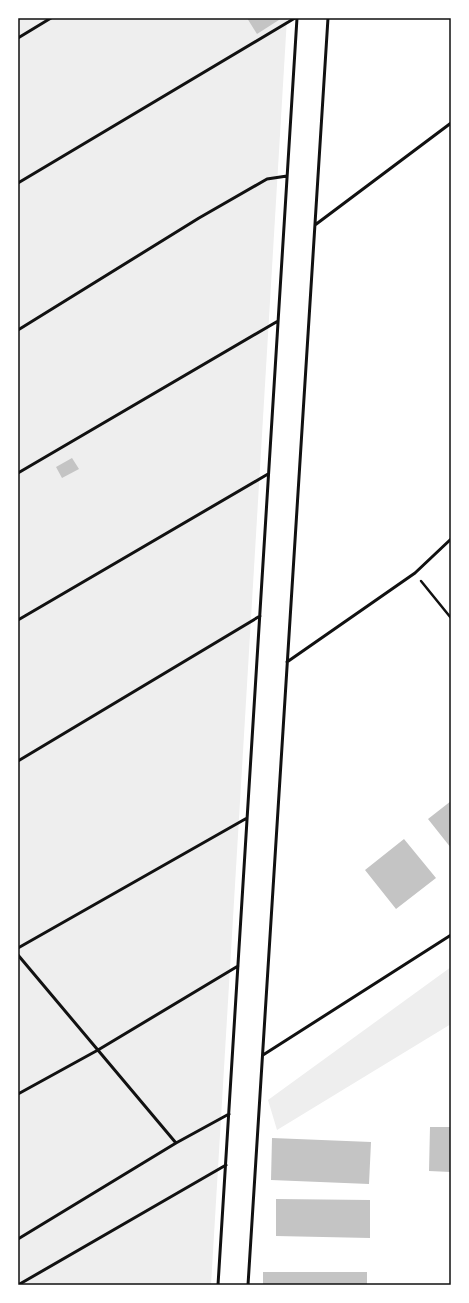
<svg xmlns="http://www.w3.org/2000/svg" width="469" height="1303" font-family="'Fira Sans',sans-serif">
<rect width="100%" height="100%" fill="#fff"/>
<path fill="#eee" d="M18,18H287L211,1285H18Z
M451,967V1024L277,1130L268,1100Z"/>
<path fill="#c4c4c4" d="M247,18H282L257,34Z
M72,458L79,469L62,478L56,467Z
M451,801V848L428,819Z
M404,839L436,878L396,909L365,870Z
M430,1127H451V1172L429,1171Z
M272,1138L371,1142L369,1184L271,1180Z
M276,1199L370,1200V1238L276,1236Z
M263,1272H367V1285H263Z"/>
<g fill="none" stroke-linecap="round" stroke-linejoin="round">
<path stroke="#111" stroke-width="2.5" d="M421,581L451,618"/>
<path stroke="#111" stroke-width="3" d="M18,38L51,18
M18,183L295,18
M315,225L451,123
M18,330L199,218L267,179L287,176
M18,473L278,321
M18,620L268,474
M287,662L415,573L451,539
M18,761L260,616
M18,948L247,818
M18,955L176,1143
M263,1055L451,935
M18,1094L98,1050L238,966
M18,1239L176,1143L229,1114
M18,1285L226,1165
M218,1285L297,18
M248,1285L328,18"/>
</g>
<rect width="469" height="1303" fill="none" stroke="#ffffff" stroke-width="38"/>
<rect x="19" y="19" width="431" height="1265" fill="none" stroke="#111" stroke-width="1.5"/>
</svg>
